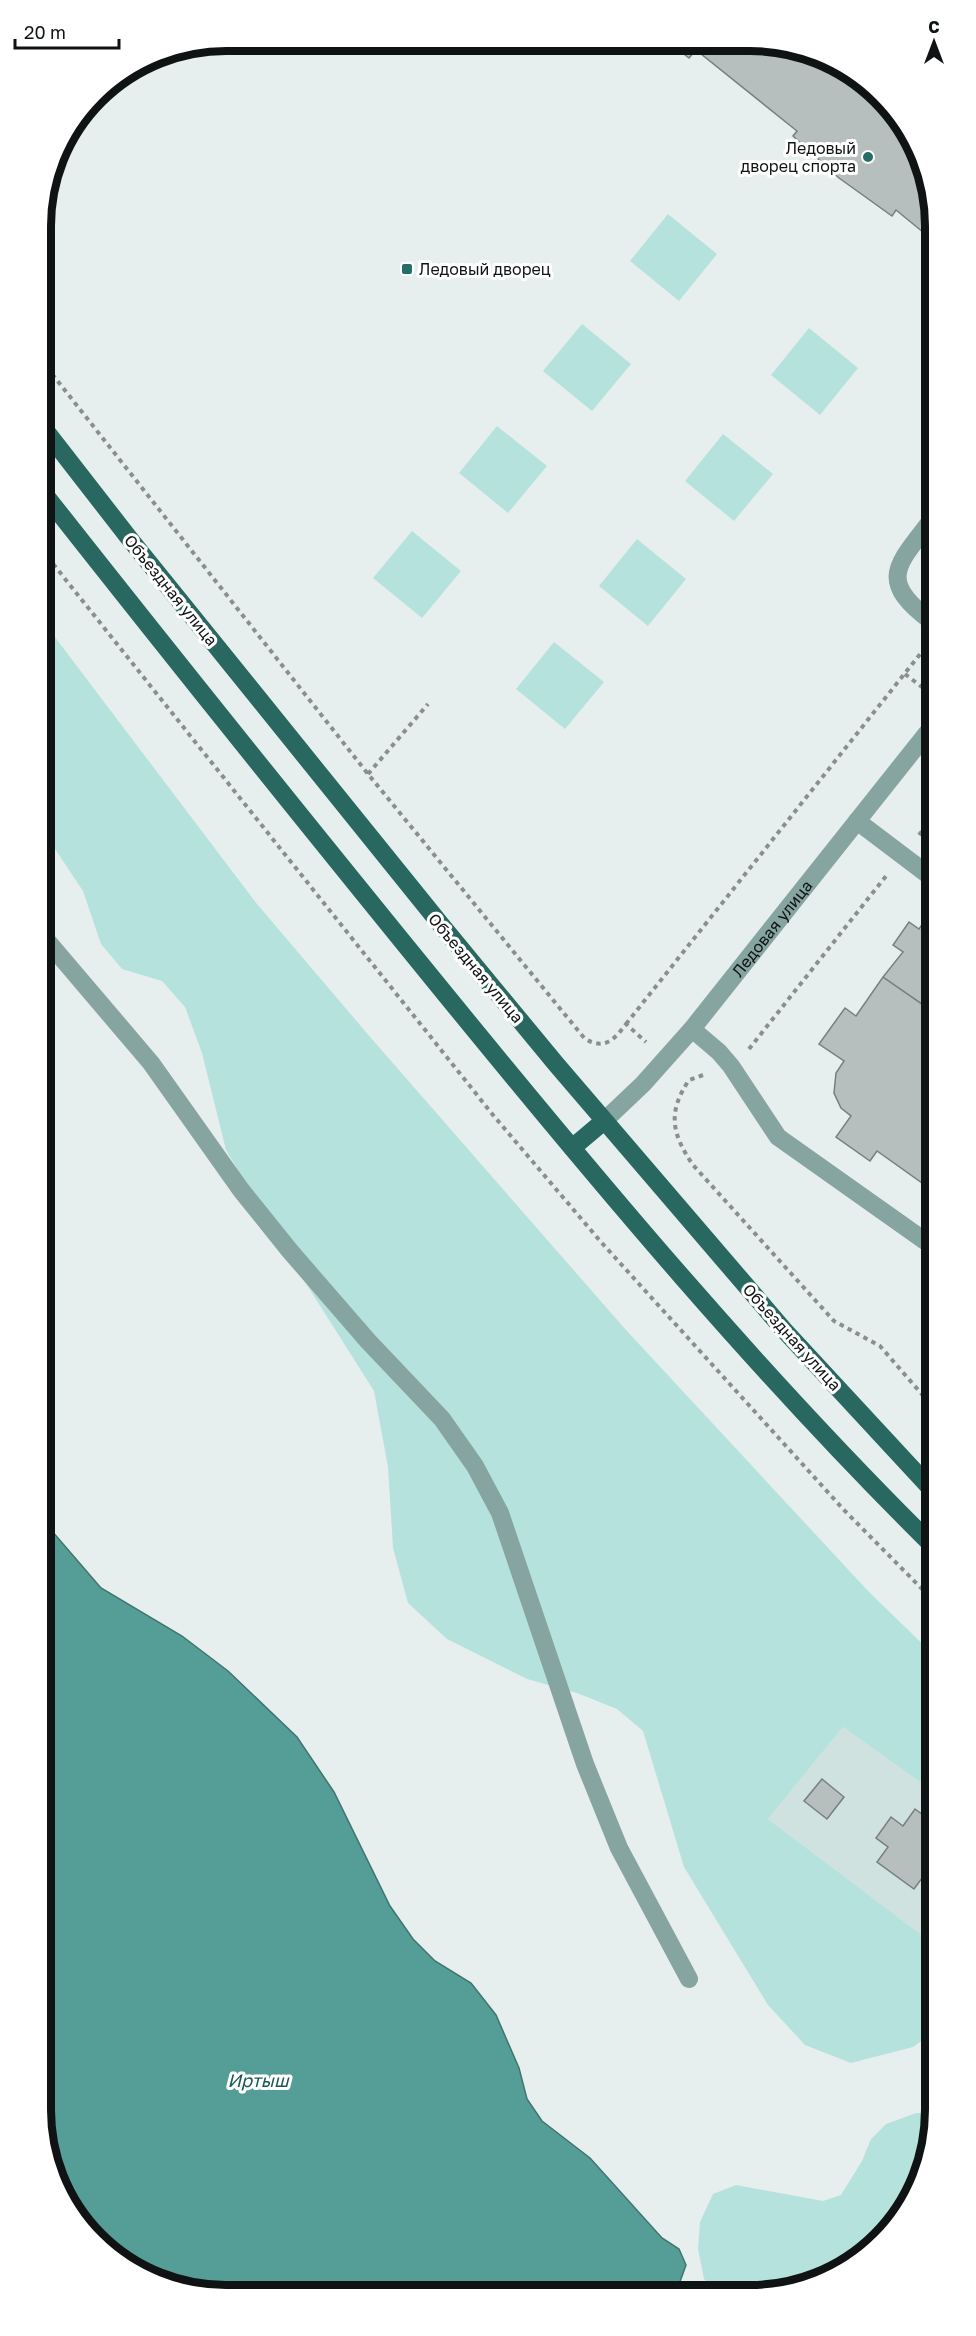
<svg xmlns="http://www.w3.org/2000/svg" width="976" height="2336" font-family="'Golos Text',sans-serif">
<rect width="100%" height="100%" fill="#e6efee"/>
<path fill="#d0e2e0" d="M843,1727L934,1792L935,1945L768,1819Z"/>
<path fill="#b6e2dd" d="M668,214L717,254L679,301L630,261Z
M582,324L631,364L592,411L543,371Z
M809,328L858,368L820,415L771,375Z
M497,426L547,466L508,513L459,473Z
M723,434L773,474L734,521L685,481Z
M412,531L461,571L422,618L373,578Z
M637,539L686,579L648,626L599,586Z
M42,620L257,904L371,1038L626,1330L869,1592L934,1655V1792L843,1727L768,1819L935,1945V2031L913,2047L851,2063L805,2045L768,2005L684,1867L643,1731L617,1709L577,1693L527,1679L447,1639L408,1603L393,1548L388,1467L374,1391L293,1263L226,1150L202,1053L185,1007L162,981L122,969L101,944L83,891L43,831Z
M554,642L604,682L565,729L516,689Z
M916,2113H935V2122L922,2181L890,2232L853,2264L798,2289L715,2290L704,2279L698,2249L700,2222L713,2194L736,2185L823,2201L841,2195L862,2161L871,2139L886,2124Z"/>
<path fill="#559e98" stroke="#407470" stroke-width="1.5" d="M45,1523L101,1588L182,1636L228,1671L297,1737L334,1792L390,1906L413,1939L435,1961L471,1983L496,2015L519,2068L527,2099L542,2121L590,2158L662,2238L679,2249L686,2265L677,2290L190,2292L103,2249L66,2203L47,2158Z"/>
<path fill="#b6bfbd" stroke="#777f7e" stroke-width="1.5" d="M671,44H786L873,87L910,133L929,178V237L896,210L892,216L839,178L793,136L797,131L696,50L689,58Z
M931,912L932,1011L883,977L903,952L893,945L909,922L919,929Z
M883,977L932,1011V1048L923,1059L928,1088L932,1091V1190L877,1151L870,1161L836,1137L851,1116L841,1108L834,1093L836,1073L844,1061L819,1044L845,1008L856,1016Z
M822,1779L844,1797L827,1819L804,1801Z
M915,1809L934,1823V1881L925,1874L914,1889L877,1862L888,1847L876,1838L891,1817L903,1826Z"/>
<g fill="none" stroke-linecap="round" stroke-linejoin="round">
<path stroke="#888f8e" stroke-width="4" stroke-dasharray="4.5 4.5" stroke-linecap="butt" d="M41,360L368,774L585,1039C605,1050 614,1040 626,1024L646,1042
M42,550L493,1115L601,1242L844,1510L934,1601
M905,674L931,694
M368,774L428,704
M919,835L931,820
M626,1024L925,648
M749,1049L886,876
M703,1075L689,1080C667,1113 672,1134 693,1165L834,1321L880,1346L933,1407"/>
<path stroke="#86a4a0" stroke-width="18" d="M930,522C896,566 878,581 931,621
M857,821L931,877
M43,936L151,1063L241,1190L290,1251L368,1341L442,1419L475,1466L500,1513L585,1764L619,1848L689,1979
M692,1029L719,1052L731,1066L778,1137L932,1246"/>
<path stroke="#86a4a0" stroke-width="18" id="s1" d="M604,1121L643,1084L692,1029L931,728"/>
<path stroke="#296761" stroke-width="18" d="M42,426L129,538L442,926L556,1064L784,1330L933,1491
M42,491C175,660 310,828 446,995C601,1185 759,1374 933,1546
M572,1148L604,1121"/>
</g>
<g fill="#246d68" stroke="#fff" stroke-width="2">
<circle cx="868" cy="157" r="6"/>
<rect x="401" y="263" width="12" height="12" rx="3"/>
</g>
<g text-anchor="middle" stroke-width="6" stroke-linejoin="round" paint-order="stroke">
<g font-size="16" fill="#101313" stroke="#fff" text-anchor="end">
<text x="856" y="154">Ледовый<tspan x="856" dy="18">дворец спорта</tspan></text>
<text x="419" y="275" text-anchor="start">Ледовый дворец</text>
</g>
<g font-size="16" fill="#101313" stroke="#fff">
<text transform="translate(171 590) rotate(51)" y="6">Объездная улица</text>
<text dy="6" stroke="none"><textPath href="#s1" startOffset="256">Ледовая улица</textPath></text>
<text transform="translate(476 968) rotate(50)" y="6">Объездная улица</text>
<text transform="translate(792 1337) rotate(48)" y="6">Объездная улица</text>
</g>
<g font-size="18" font-style="italic" fill="#195853" stroke="#fff">
<text x="258" y="2087">Иртыш</text>
</g>
</g>
<path d="M0 0H976V2336H0ZM226 51H750A175 175 0 0 1 925 226V2110A175 175 0 0 1 750 2285H226A175 175 0 0 1 51 2110V226A175 175 0 0 1 226 51Z" fill="#fff" fill-rule="evenodd"/>
<path fill="none" stroke="#101313" stroke-width="8" d="M226 51H750A175 175 0 0 1 925 226V2110A175 175 0 0 1 750 2285H226A175 175 0 0 1 51 2110V226A175 175 0 0 1 226 51Z"/>
<g transform="translate(934 42)" stroke="#ffffff" stroke-width="4.5" paint-order="stroke">
<path d="M0-4.5L10 22L0 15L-10 22Z" fill="#101313"/>
<text y="-9" font-size="16" font-weight="bold" text-anchor="middle" fill="#101313">С</text>
</g>
<path d="M15 39v9h104v-9" fill="none" stroke="#101313" stroke-width="3"/>
<text x="24" y="39" font-size="18" fill="#101313" stroke="#ffffff" stroke-width="4.5" paint-order="stroke">20 m</text>
</svg>
